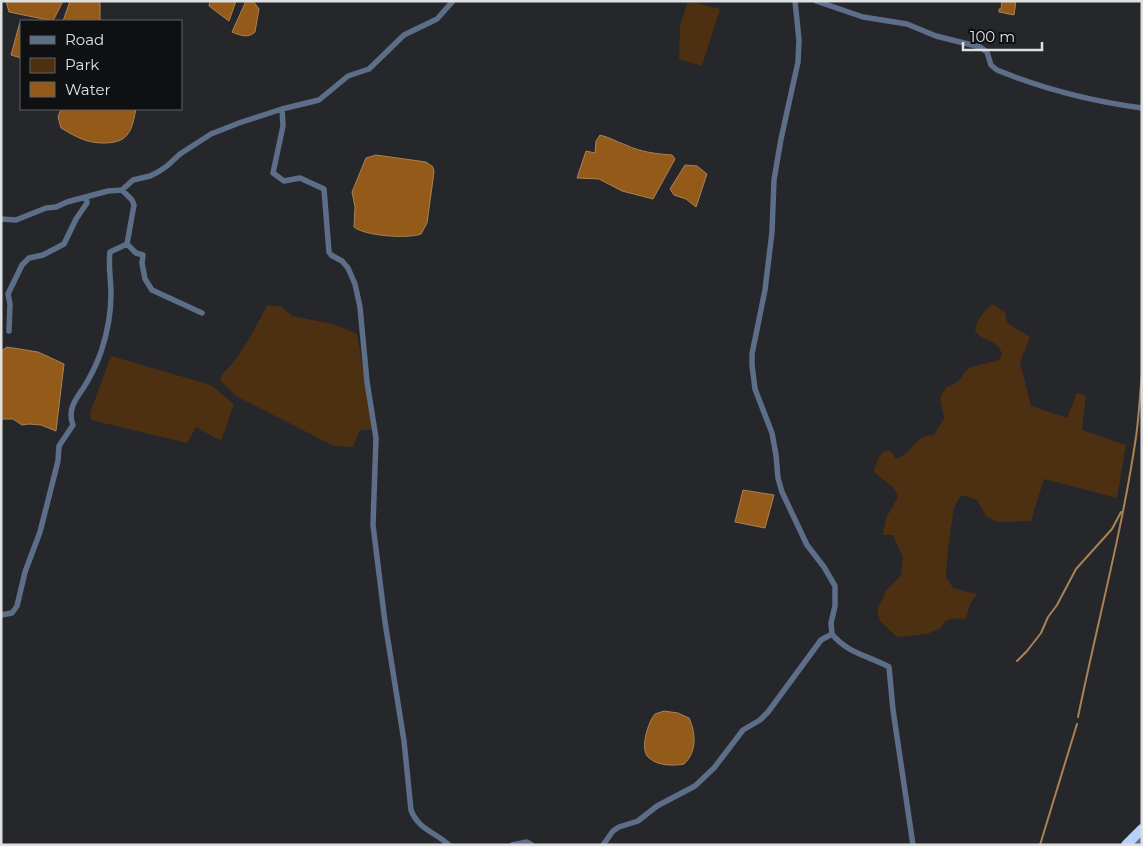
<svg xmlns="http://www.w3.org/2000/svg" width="1143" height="846" font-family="Montserrat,sans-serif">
<rect width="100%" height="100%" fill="#25272b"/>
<path fill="#4d2f11" d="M688,1L720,9L702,66L679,59L680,26Z
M992,304L1005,312L1007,323L1030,337L1020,362L1031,406L1067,418L1077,393L1086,395L1082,430L1126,445L1117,498L1044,479L1031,521L997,522L986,516L977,500L961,495L954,508L948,548L946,577L953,588L977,594L970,604L966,619C955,618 946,617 941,628L927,634L897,637L880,621L877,610L886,591L901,575L903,558L893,535H883L886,518L898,497C895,483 882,482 874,471C876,463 878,457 884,451H891L896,459C915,453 911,436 934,435L944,418L940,398L946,388L960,380L965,372L971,367L1000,360L1002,354C998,339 983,342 975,331C976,320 985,311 992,304Z
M267,305L282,307L292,316L333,324L357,334L373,430H360L353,447L334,446L236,396L220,380C222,372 229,368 234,361C247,344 258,324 267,305Z
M111,356L211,385L234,404L221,441L196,427L187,443L91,420L90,413Z"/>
<path fill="#935a1a" stroke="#aa8256" d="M6,1H63L53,21L9,12Z
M70,1H100V21H63Z
M210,1H236L229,21L209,6Z
M246,1H253L259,9L255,32C248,39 239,35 232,32Z
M1002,1H1016L1014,15L999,12V9H1001Z
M20,22H21V58L11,55Z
M61,109H136C134,117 133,128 127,135C119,146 93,144 82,139C74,136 68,132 61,128L58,117Z
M600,135C609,137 617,142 626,145C640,152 657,154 672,155L675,159L653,199L622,191L599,179L577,178L586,151L595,153L596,141Z
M376,155L426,162L433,167L434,172L427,223L421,234C407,239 365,236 354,227L355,207L352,192L366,158Z
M685,165L697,166L707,174L696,207L686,199L674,195L670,189Z
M7,347L38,352L64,364L56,431L41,425L29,424L22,425L13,419H1V351Z
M743,490L774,495L765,528L735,522Z
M664,711L678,713L689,718C696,733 697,752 684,764C674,766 658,766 649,758C639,750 648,722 655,714Z"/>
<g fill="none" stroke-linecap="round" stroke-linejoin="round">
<path stroke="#aa8256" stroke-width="2" d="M1017,661L1027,651L1041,633L1048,617L1057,605L1076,569L1112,529L1121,512
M1078,717C1097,624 1122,532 1136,437C1139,416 1140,394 1142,373
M1040,845L1077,724"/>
<path stroke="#5d6e89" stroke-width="5.5" d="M795,1L799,40L798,62L781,139L774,180L772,232L765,290L752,354V365L755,389L772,433L776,455L778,478L782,492L807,545L824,567L835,586V606L831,623L832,634C847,653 869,656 889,667L893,710L913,845
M816,1L863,17L907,24L936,36L980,47L987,52L991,65L997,70C1046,90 1090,101 1142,108
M1,219L16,220L46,208L56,207L67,202L108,191L122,190L133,180L150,176L158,172L167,166L180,154L211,134L239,123L282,109
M127,244L136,253L143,255L142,263L145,279L152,290L202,313
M9,331L10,304L8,294L22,265L29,258L43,255L64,244L76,219L87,203L86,197
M1,615L12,613L17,606L25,572L40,532L58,461L59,446L73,425C67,409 76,399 84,387C91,376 97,363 101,352C107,334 111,312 111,294C111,279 108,266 110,252L127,244L134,205L132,200L122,190
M449,845C435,832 418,829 411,810L404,741L385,622L373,525L376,438L367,382L360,307L355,284L348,268L342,261L331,255L329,252L324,189L300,178L284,181L273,173L283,126L282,109L319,100L348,76L369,69L404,35L437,19L453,1
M512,845L527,842L532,845
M603,845L613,831L619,827L638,821L657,806L695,786L714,768L743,730L760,720L768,712L821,640L832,634
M1135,845L1142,838"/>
<path stroke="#b7d0f9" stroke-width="10" d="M1126,845L1142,829"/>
</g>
<rect width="1143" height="846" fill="none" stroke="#dee0e2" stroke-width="5"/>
<rect x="20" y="20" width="162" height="90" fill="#0f1011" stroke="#626365"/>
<rect x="30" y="36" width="25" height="8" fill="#5d6e89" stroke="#626365"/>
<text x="65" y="45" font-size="15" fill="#dee0e2">Road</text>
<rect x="30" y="58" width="25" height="15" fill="#4d2f11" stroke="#626365"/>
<text x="65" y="70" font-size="15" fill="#dee0e2">Park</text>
<rect x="30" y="82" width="25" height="15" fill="#935a1a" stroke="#626365"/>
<text x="65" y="95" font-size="15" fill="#dee0e2">Water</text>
<path d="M963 42v8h79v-8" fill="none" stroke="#dee0e2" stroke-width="2.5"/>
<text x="970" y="42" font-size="15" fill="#dee0e2" stroke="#0f1011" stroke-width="4" paint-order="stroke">100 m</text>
</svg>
